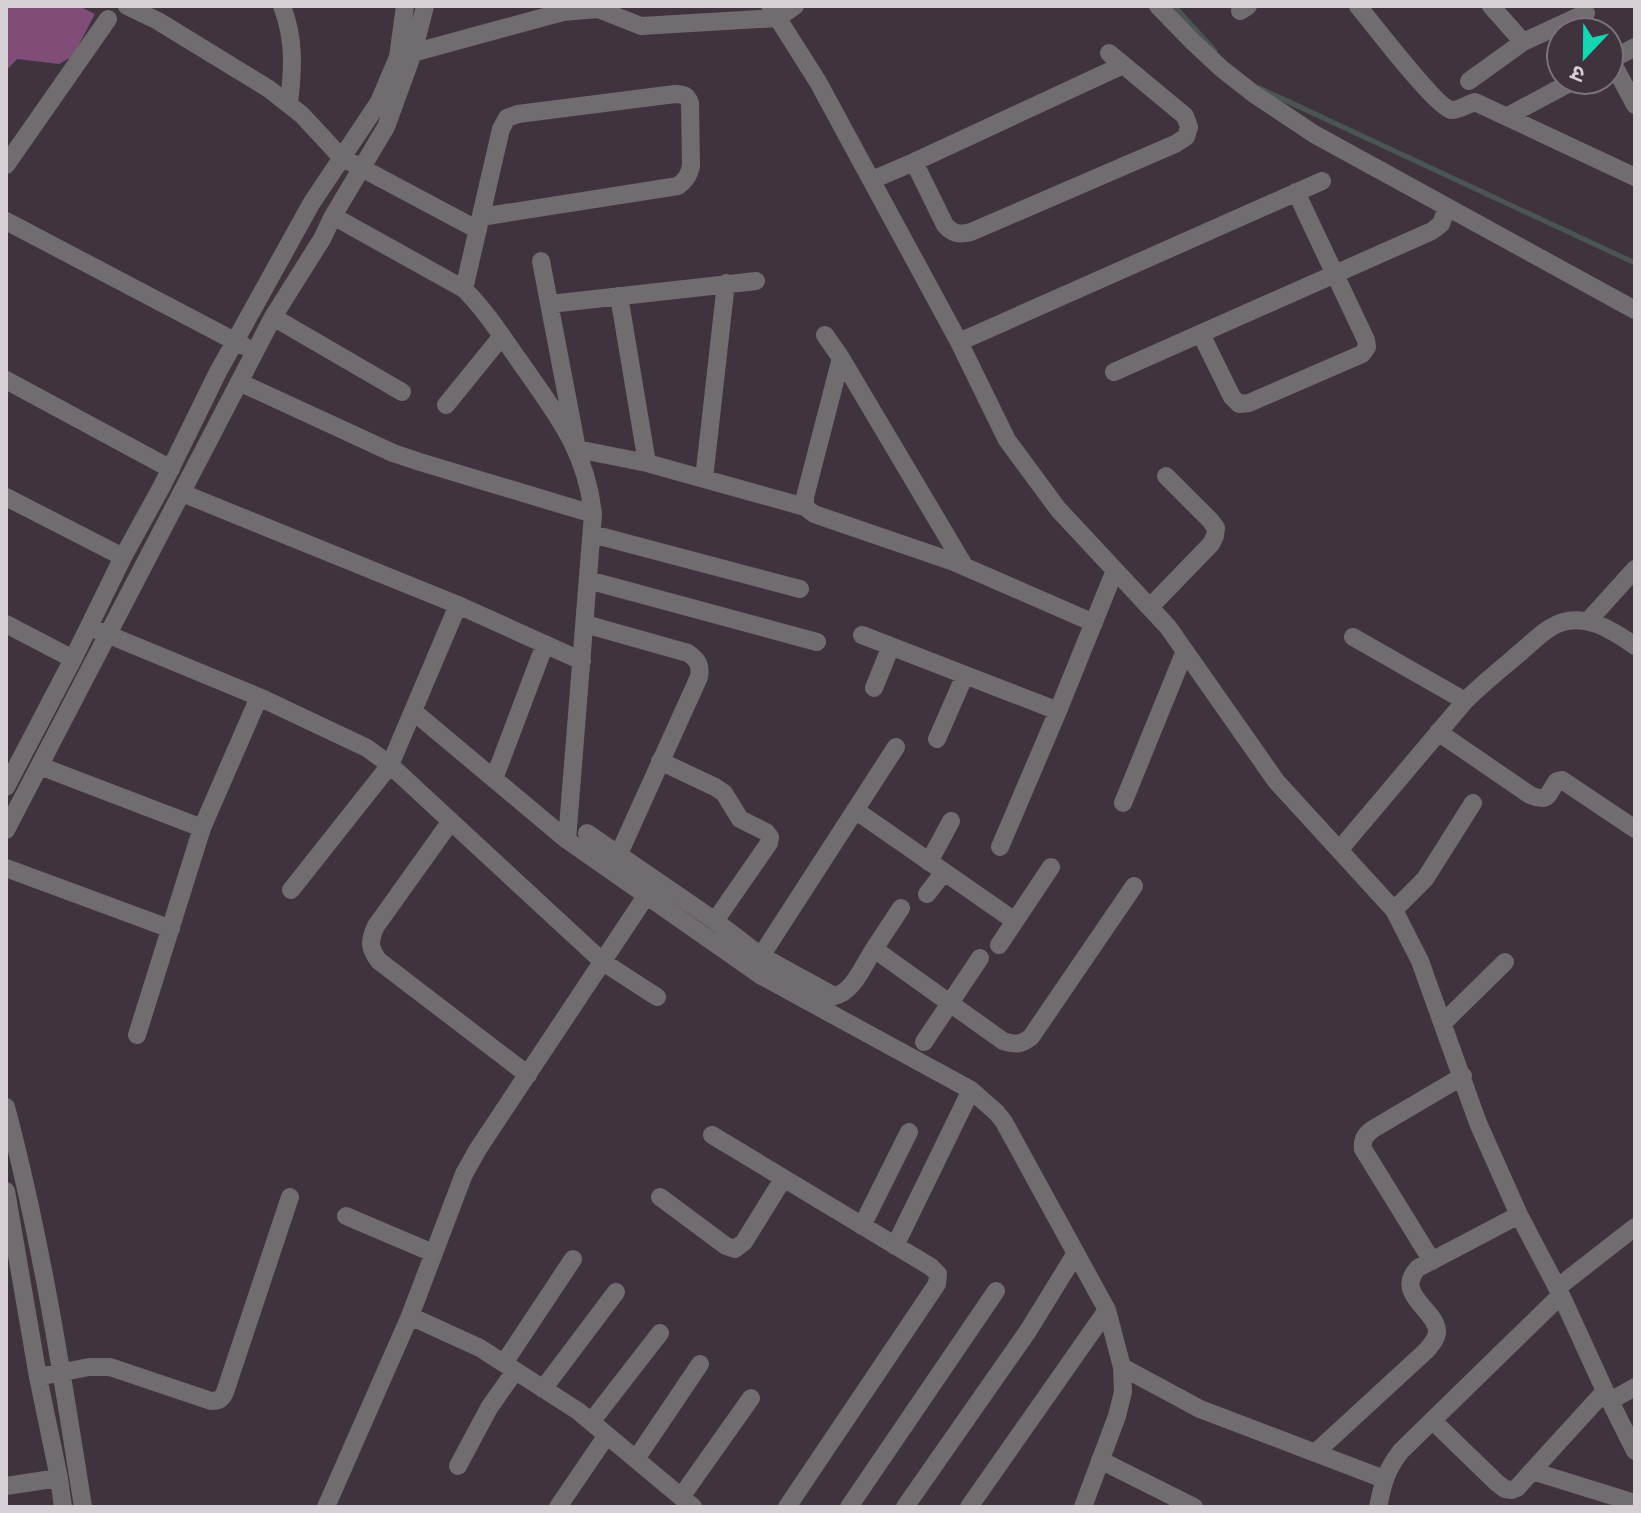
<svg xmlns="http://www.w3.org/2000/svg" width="1641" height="1513" font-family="'DM Sans','Noto Sans Devanagari',sans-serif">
<rect width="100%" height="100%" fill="#3f343d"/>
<path fill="#804d79" d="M6,6H79L95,14L73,56L59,64L17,59L6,71Z"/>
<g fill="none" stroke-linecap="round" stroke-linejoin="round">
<path stroke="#4b5554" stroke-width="5" d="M1174,6L1215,51
M1259,88L1635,263"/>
<path stroke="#716c70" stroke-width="18" d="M127,6L158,21L269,89L302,115L341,157L478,230
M282,6C295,40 293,68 289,104
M770,6L818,82L959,342L1007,440L1058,509L1168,627L1276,781L1394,910L1420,961L1478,1123L1519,1215L1561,1295L1605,1391L1635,1451
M1158,6L1193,42L1222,69L1254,94L1314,134L1635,310
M1358,6C1372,23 1436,107 1451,110C1458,111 1468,104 1475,102L1635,177
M1491,6L1523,42
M1240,11L1248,6
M405,55L563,12L598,9L641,26L778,18L795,6
M1611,60L1635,105
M1609,61L1635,47
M1469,81L1523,42L1586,13
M1508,116L1575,80
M914,162L1123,65
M6,165L108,19
M872,180L914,162L945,225C953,234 959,235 971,232L1175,144L1186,137L1189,127L1185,116L1109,53
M333,216L464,289C485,310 501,335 518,359C554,411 586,448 593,514L567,840L760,975L971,1090L997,1113L1004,1122L1107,1310L1122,1367L1123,1392L1117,1416L1083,1507
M6,221L244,346
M541,261L577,449L647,463L805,507
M464,289L501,129L507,118L518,114L675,94C683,94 687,95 690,103L691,166C689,175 686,180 678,186L481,217
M619,296L647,463
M550,304L756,281
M273,317L402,392
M1201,334L1232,397L1239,404L1249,403L1362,354L1367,347L1366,340L1296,192
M825,335L841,358L965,567
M959,342L1322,181
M841,358L805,497V507L814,514L954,562L1094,623
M1114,372L1432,231L1441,224L1447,207
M6,380L171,469
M239,382L393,453L420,462L593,514
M446,405L502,336
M704,479L726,283
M182,493L458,605L582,661
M6,497L123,557
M592,534L800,589
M588,580L817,642
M1150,607L1211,544L1215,536L1216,528L1210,520L1166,476
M1588,621L1635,569
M6,624L73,659
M585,624L688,653C698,660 701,665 699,677L618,856
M97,630L259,697L367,748L390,765L603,962L657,997
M862,635L1058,711
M1353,637L1465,701
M874,688L891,646
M413,711L567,840
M1438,732L1530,795C1550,803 1547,794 1557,781L1562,780L1635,829
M937,739L965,675
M660,761L715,787L724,793L740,819L766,832L770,837L769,843L715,921
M40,766L202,828
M494,779L545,644
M6,787L73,659L123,557L162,486L218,372L311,204L379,102L398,57L405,6
M1123,803L1185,651
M855,810L1015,921
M451,821L376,926C369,941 369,948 379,961L528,1075
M6,830L273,317L322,239L333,216L386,127L413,53L425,6
M587,833L715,921L761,956L896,747
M1000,847L1058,711L1115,570
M1340,849L1465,701C1483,683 1502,668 1521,652C1530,644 1540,634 1550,628C1580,609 1611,629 1635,646
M929,862L951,821
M6,868L171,929
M291,890L390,765L458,605
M927,894L944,872
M1394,910L1425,879L1473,803
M999,945L1051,867
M874,949L901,908
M761,956L834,996C853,993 864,964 874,949L1003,1041C1015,1045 1021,1045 1031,1037L1134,886
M1443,1023L1505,962
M137,1035L202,828L259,697
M924,1042L980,958
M6,1107C41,1238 62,1373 83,1507
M712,1135L931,1267L938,1274L937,1284L787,1507
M6,1191L38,1377L59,1478L63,1507
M660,1197L726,1246L735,1249L744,1242L783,1179
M346,1216L433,1253
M862,1226L909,1132
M895,1246L971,1090
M1432,1261L1363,1149C1362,1139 1365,1135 1373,1129L1463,1076
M1557,1288L1635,1227
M410,1316L480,1348L578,1411L693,1507
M504,1363L573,1259
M1122,1367L1200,1409L1384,1479
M38,1377L89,1367H110L211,1401C219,1401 222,1399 225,1392L290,1197
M543,1389L616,1292
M1610,1401L1635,1387
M1433,1421L1497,1483L1505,1489L1512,1490L1517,1488L1532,1471L1635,1503
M591,1422L660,1333
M1315,1453L1427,1350C1431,1345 1437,1338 1437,1332C1438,1310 1393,1295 1418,1268L1519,1215
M636,1459L700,1364
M1100,1460L1194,1507
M458,1466L489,1408L515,1371
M1532,1471L1605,1391
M6,1486L59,1478
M681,1497L751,1398
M326,1507L410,1316L464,1174L478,1149L656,881
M558,1507L607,1435
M849,1507L996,1291
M905,1507L1028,1331L1076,1253
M969,1507L1107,1310
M1378,1507C1383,1483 1386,1470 1401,1451L1561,1295"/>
</g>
<rect width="1641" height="1513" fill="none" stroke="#d6cfd5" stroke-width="16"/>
<g transform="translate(1585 56) rotate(202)"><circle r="38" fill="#3f343d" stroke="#7b727a" stroke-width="2"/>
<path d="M0-6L14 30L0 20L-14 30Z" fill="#15d5b3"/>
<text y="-12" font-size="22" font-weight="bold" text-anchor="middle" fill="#d6cfd5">उ</text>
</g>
</svg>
